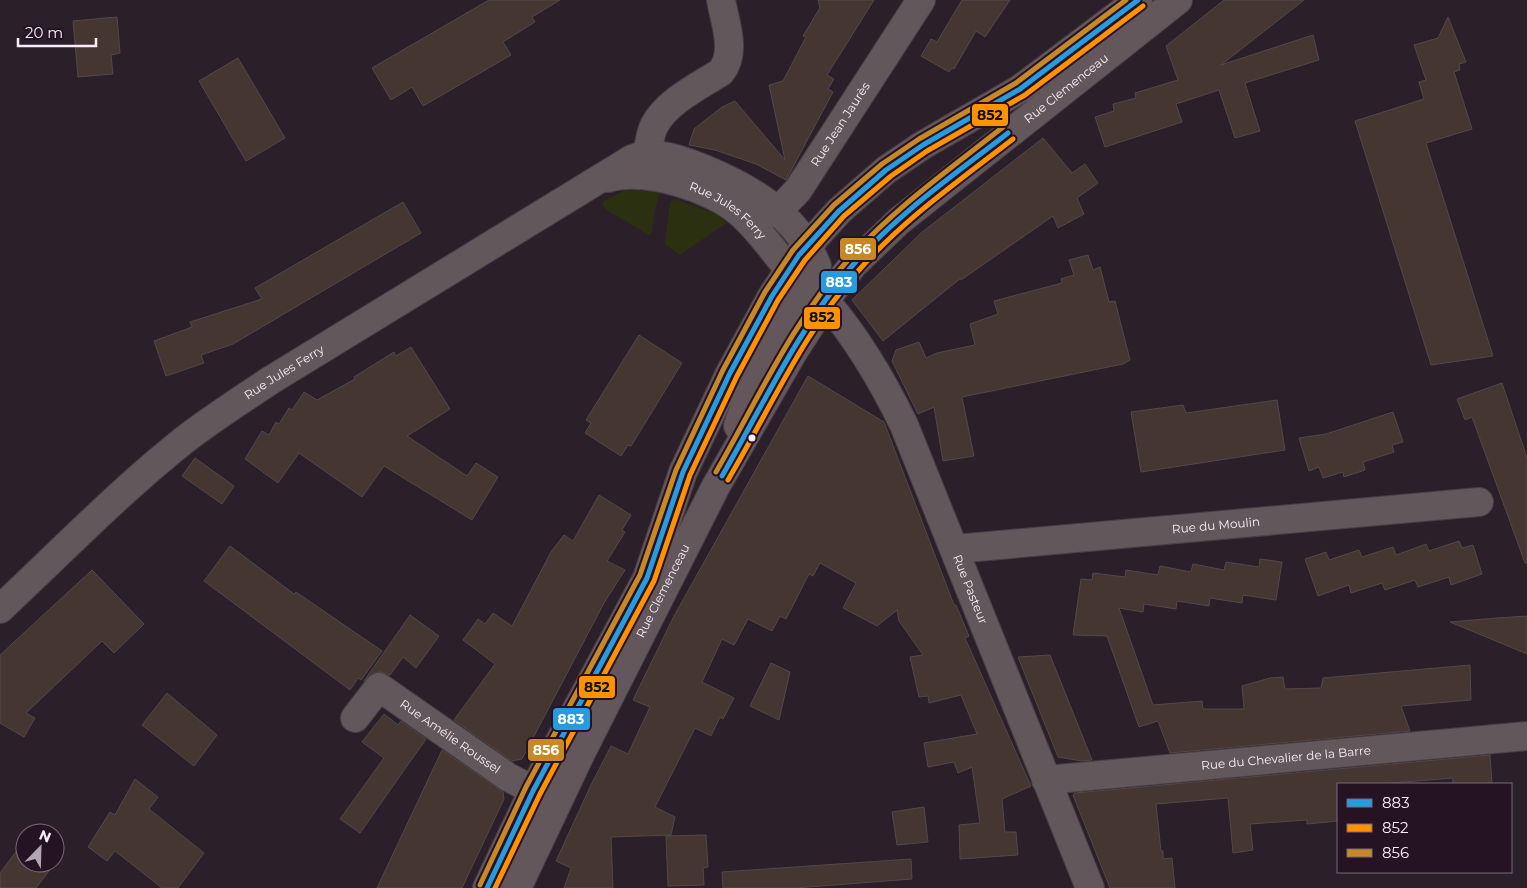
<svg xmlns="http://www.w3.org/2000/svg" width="1527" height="888" font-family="Montserrat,sans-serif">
<rect width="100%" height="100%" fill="#2b202a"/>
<path fill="#2b3010" d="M628,189L660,192L655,209L652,232L649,235L605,209L602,202Z
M675,199L720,216L726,223L680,255L665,244L670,202Z"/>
<path fill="#463631" stroke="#52484a" d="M489,0H560L532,17L535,22L503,42L511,55L423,106L412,87L391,100L372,68Z
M818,0H874L827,75L834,79L828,89L833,92L786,180L756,164L715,150L689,145L694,129L722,107L735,101L785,160L769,85L783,81L806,37L803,36L820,8Z
M962,0H1010L985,37L976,31L954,69L952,68L949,72L921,56L931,39L937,42Z
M1224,0H1304L1221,65L1313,35L1319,60L1245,83L1260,131L1235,138L1219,90L1176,104L1182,122L1105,147L1095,117L1114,111L1113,104L1136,98L1135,93L1178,80L1166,46Z
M117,17L120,53L111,55L113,74L78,77L73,21Z
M1448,17L1466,62L1459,64L1460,70L1454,72L1472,129L1426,143L1493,356L1431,365L1355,121L1424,99L1419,82L1426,80L1414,45L1438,38Z
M238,58L285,138L246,161L199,81Z
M1043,138L1072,173L1085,164L1098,183L1077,198L1084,214L1058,228L1053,216L961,280V278L883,341L852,300L921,233Z
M403,202L421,233L233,344L201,355L204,363L166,376L154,341L192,327L190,322L262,299L255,288Z
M1088,255L1093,270L1100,267L1109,302L1115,301L1130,360L1123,364L962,397L974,456L943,461L934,407L918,414L892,361L896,350L919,342L926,358L937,353L975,345L970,324L998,314L994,301L1062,283L1061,279L1074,275L1069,260Z
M639,335L682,363L631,446L628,445L621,456L585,433L591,423L586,420Z
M411,347L450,409L407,436L467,476L476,463L498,477L472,520L384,466L362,497L299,453L278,483L245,459L262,431L269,435L276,422L279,424L289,408L292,410L304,392L317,400L355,379L354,377L394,352L396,356Z
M808,376L884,422L954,605H956L969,636L965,638L1031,786L1002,799L1005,832H1016L1018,855L960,859L959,825L980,823L972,767L958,773L954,762L928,767L924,743L977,734L961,695L929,703L928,696L919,697L910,657L923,655L899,621L897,610L877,626L843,608L856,583L820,563L813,576L809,574L786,619L780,616L772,631L748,619L734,645L722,639L702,682L734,698L723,719L720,717L711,736L695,728L655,807L675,817L671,835L611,837L613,888H564L571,868L556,861L591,785L611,746L628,754L650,707L633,700L674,616Z
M1502,383L1527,458V563H1525L1472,417L1465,420L1457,399Z
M1277,400L1285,450L1141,472L1131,412L1183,405L1186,413Z
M1393,412L1403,442L1392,445L1394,452L1363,462L1365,470L1344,477L1343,472L1323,478L1319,467L1309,471L1299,438L1326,434Z
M195,458L234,486L222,504L182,476Z
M599,495L631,515L622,530L625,532L607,561L625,570L604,603L522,759L512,761L454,720L495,664L463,640L478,619L485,624L493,613L512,626L551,552L564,535L573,541Z
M1459,541L1462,548L1473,545L1482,574L1451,585L1449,577L1418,587L1415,580L1385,590L1382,583L1351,593L1349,585L1318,596L1305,559L1326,552L1329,560L1359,550L1362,557L1393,547L1396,555L1426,544L1429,551Z
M230,546L294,594L296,592L382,651L361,680L358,678L350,690L204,581Z
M1260,559L1282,562L1276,600L1243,595L1242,603L1210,598L1209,606L1177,601L1176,609L1144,604L1143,612L1119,608L1153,705L1202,701L1203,709H1244L1242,686L1270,678L1283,677L1285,689L1321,688L1323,678L1470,665L1471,700L1401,706L1410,731L1170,753L1158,721L1139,727L1107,636L1073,635L1081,579L1092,580L1093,573L1125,577L1126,570L1158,575L1160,566L1191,572L1193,564L1224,570L1226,562L1259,567Z
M92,570L144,624L114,653L102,641L26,713L35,718L24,737L0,723V655Z
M410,615L439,636L416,668L403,657L390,675L381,672L373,673L364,681Z
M1527,616V654L1450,622L1497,618Z
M1050,655L1092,760L1081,761L1058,757L1018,657Z
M771,663L790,672L779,720L750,706Z
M167,693L217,735L194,766L142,725Z
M384,714L398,725L401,721L426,739L360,833L340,819L384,758L362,742Z
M442,750L503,792L504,799L462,888H377Z
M1490,755L1492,784H1453V778L1379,784H1338V821L1307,824V820L1250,824L1253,850L1233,853L1228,798L1156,804L1161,851H1163V859L1172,858L1175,888H1110L1073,795L1075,793Z
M135,779L158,797L149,809L204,853L178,888H162L115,851L107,861L88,847L110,812L115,815Z
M924,807L928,842L897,845L892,812Z
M706,835L708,867L703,868L704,885L668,886L666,836Z
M25,840V863H55L36,888H0V873Z
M911,859L912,879L795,888H723L722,872Z"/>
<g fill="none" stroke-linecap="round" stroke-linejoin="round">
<defs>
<g id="minor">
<path d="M645,172C647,157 648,139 654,126C666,102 699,86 721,72C737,52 725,23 721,0"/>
<path id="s1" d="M608,178C645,167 712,188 740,213C761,231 776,256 795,276C805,286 818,293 827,303C858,339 883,382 904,425L1090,888"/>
<path id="s2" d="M762,216L778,211L798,190L921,0"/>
<path id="s3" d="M955,549L1479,502"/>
<path id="s4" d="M0,609C59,554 120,491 183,441C211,419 241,400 271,380L632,159C656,150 679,159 702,168C751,188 797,215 817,266"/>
<path id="s5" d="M355,718L379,687L508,777L554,801"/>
<path id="s6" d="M1046,780L1527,736"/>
</g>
<g id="major">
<path d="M738,426L753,382L806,286L811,266L808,244"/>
<path d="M487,888L533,791L647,578L683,472L730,373L772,296L799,255L839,211L886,170L923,145L1020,89L1138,0"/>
<path id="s7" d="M517,888L580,755L716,486L792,354L833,290L853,265L899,221L1178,0"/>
</g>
</defs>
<use href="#minor" stroke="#473e46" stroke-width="30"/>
<use href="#major" stroke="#473e46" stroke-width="30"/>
<use href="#minor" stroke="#62575a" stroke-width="28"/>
<use href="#major" stroke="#64575c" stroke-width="28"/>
<defs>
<path id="bus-1" d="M722,476C763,405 798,329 852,266C897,214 954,175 1008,133
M487,888L533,791L647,578L683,472L730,373L772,296L799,255L839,211L886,170L923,145L1020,89L1138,0"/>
<path id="bus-2" d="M728,480C770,409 804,331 859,270C904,219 960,180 1013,139
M495,888L540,794L654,581L690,475L737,376L778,300L805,260L844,216L891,176L927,151L1025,95L1143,6"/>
<path id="bus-3" d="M716,472C757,401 792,322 848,260C893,209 950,169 1003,127
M480,885L526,787L640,575L676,470L723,370L765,292L793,250L834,205L882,164L919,139L1016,83L1126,0"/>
</defs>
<use href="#bus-1" stroke="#251324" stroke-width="9"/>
<use href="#bus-2" stroke="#251324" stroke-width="9"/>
<use href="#bus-3" stroke="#251324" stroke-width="9"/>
<use href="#bus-1" stroke="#269bdf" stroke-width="5"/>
<use href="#bus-2" stroke="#ff9200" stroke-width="5"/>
<use href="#bus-3" stroke="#c88826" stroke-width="5"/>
</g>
<circle fill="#faedf9" stroke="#251324" stroke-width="2" cx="752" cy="438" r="4.5"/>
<g text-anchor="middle" stroke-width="4.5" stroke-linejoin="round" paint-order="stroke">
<g font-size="12" fill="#faedf9" stroke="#251324">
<text dy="4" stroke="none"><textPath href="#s7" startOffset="986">Rue Clemenceau</textPath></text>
<text dy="4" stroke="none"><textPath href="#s2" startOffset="124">Rue Jean Jaurès</textPath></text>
<text dy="4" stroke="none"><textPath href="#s1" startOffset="129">Rue Jules Ferry</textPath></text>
<text dy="4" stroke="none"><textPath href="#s4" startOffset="371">Rue Jules Ferry</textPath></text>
<text dy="4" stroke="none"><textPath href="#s3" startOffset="262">Rue du Moulin</textPath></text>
<text dy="4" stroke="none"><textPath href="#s1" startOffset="588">Rue Pasteur</textPath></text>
<text dy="4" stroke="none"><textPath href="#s7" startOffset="331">Rue Clemenceau</textPath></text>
<text dy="4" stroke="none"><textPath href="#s5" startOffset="126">Rue Amélie Roussel</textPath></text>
<text dy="4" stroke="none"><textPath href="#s6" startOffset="241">Rue du Chevalier de la Barre</textPath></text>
</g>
</g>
<g stroke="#251324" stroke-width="2">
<rect x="971" y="103" width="38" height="24" rx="5" fill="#ff9200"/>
<rect x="839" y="237" width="38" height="24" rx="5" fill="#c88826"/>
<rect x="820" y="270" width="38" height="24" rx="5" fill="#269bdf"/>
<rect x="803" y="306" width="38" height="24" rx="5" fill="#ff9200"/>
<rect x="578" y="675" width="38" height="24" rx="5" fill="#ff9200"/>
<rect x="552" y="707" width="39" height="24" rx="5" fill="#269bdf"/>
<rect x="527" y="738" width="38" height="24" rx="5" fill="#c88826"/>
</g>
<g font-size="14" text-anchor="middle" font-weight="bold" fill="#fff">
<text x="858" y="254">856</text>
<text x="839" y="287">883</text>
<text x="571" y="724">883</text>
<text x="546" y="755">856</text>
</g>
<g font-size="14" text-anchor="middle" font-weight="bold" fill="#111">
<text x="990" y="120">852</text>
<text x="822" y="322">852</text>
<text x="597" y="692">852</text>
</g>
<rect x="1337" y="783" width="175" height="90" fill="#251324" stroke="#7a6a79"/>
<rect x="1347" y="799" width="25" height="8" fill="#269bdf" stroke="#7a6a79"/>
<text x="1382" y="808" font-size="15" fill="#faedf9">883</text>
<rect x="1347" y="824" width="25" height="8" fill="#ff9200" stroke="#7a6a79"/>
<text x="1382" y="833" font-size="15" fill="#faedf9">852</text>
<rect x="1347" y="849" width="25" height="8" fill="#c88826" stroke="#7a6a79"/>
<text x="1382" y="858" font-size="15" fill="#faedf9">856</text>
<g transform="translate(40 848) rotate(23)"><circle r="24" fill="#251324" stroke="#7a6a79"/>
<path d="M0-4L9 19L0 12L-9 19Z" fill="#b2a5b1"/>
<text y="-8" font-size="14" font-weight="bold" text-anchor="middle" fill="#faedf9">N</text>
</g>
<path d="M18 38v8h78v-8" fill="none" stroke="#faedf9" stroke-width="2.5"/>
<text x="25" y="38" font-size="15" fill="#faedf9" stroke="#251324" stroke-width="4" paint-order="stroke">20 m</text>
</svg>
